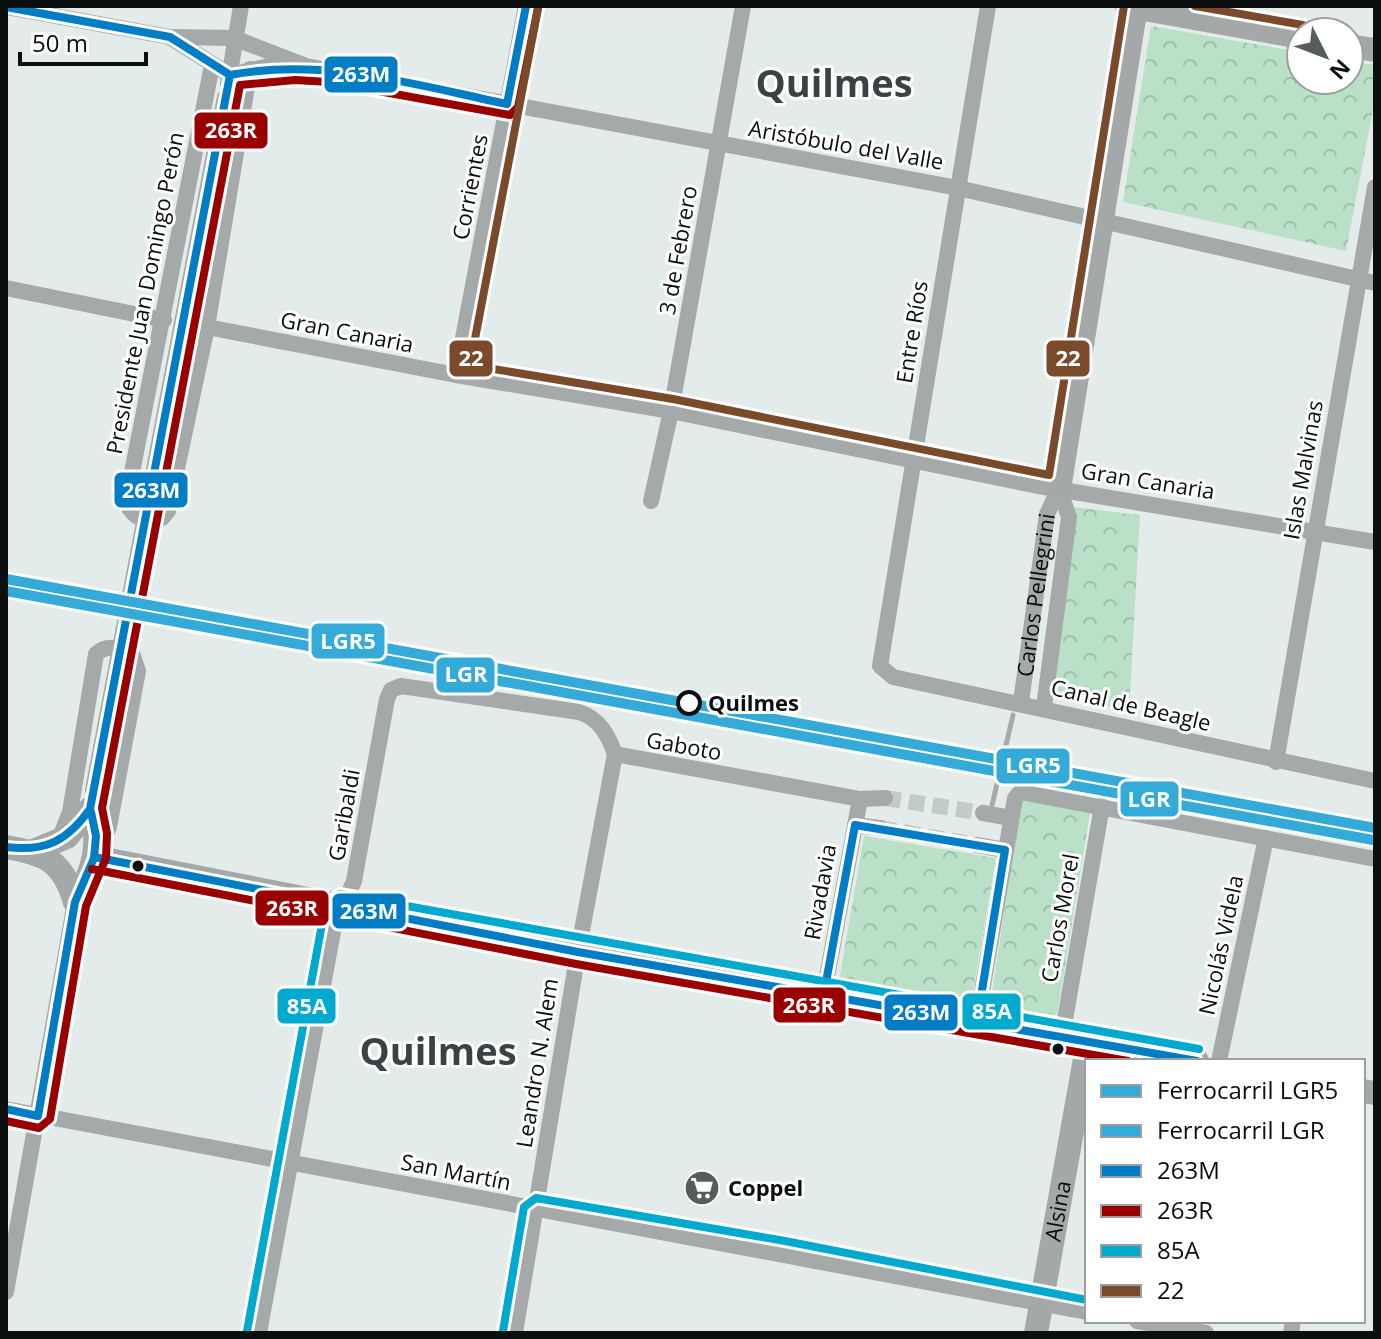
<svg xmlns="http://www.w3.org/2000/svg" width="1381" height="1339" font-family="'Open Sans',sans-serif">
<defs>
<pattern id="park-crowns" width="20" height="18" patternUnits="userSpaceOnUse" patternTransform="scale(2)"><rect width="20" height="18" fill="#bae1c7"/><path d="M2 6a3 3 0 1 1 6 0M12 15a3 3 0 1 1 6 0" fill="none" stroke="#9fc0aa"/></pattern>
</defs>
<rect width="100%" height="100%" fill="#e4ebeb"/>
<path fill="url(#park-crowns)" d="M1151,26L1301,52V80H1349V61L1375,65V99L1346,251L1123,202Z
M1064,506L1140,515L1129,712L1045,689Z
M1021,798L1091,807L1057,1015L990,1007Z
M864,836L996,858L971,1003L839,981Z"/>
<g fill="none" stroke-linecap="round" stroke-linejoin="round">
<path stroke="#c3caca" stroke-width="16" stroke-dasharray="16 8" stroke-linecap="butt" d="M885,798L983,813
M880,828L977,845"/>
<g stroke="#a6a9a9" stroke-width="16">
<path d="M988,6L880,666L893,677L1375,781"/>
<path d="M6,7L170,37L234,38L306,66L958,188L1375,283"/>
<path d="M171,38L230,75L269,66H296"/>
<path d="M212,65L126,503C135,520 144,522 162,518L168,511L207,327L250,69"/>
<path d="M228,84L241,6"/>
<path d="M6,288L164,320"/>
<path d="M207,327L456,375L671,411L1038,486L1375,542"/>
<path d="M456,375L526,6"/>
<path d="M651,501L671,411L743,6"/>
<path id="s1" d="M1021,702L1047,514L1059,489"/>
<path d="M1044,707L1069,517L1059,489"/>
<path d="M615,754L860,799L885,798"/>
<path d="M1276,762L1375,187"/>
<path d="M983,813L1011,818"/>
<path d="M855,825L880,828"/>
<path d="M61,835L70,812L96,654C108,643 121,648 133,656L138,671L109,827L99,848"/>
<path d="M977,845L1005,850"/>
<path d="M824,993L860,799"/>
<path d="M977,1021L1015,798L1020,792L1375,859"/>
<path d="M1062,1037L1102,806"/>
<path d="M1219,1061L1266,838"/>
<path d="M6,1109L1087,1312"/>
<path d="M6,1292L75,902"/>
<path d="M1137,1321L1206,1333"/>
<path d="M259,1333L334,926L354,881L387,699L391,690L401,686L579,712C600,719 608,735 615,754L578,952L515,1333"/>
<path d="M1291,1333L1293,1321"/>
</g>
<g stroke="#a4a8a8" stroke-width="24">
<path d="M1127,6L1301,37"/>
<path d="M1349,46L1375,50"/>
<path d="M1059,489L1136,6"/>
<path d="M6,847C46,854 63,861 75,902"/>
<path d="M33,851L67,837L90,809"/>
<path d="M94,857L578,952L1197,1061"/>
<path d="M75,902C93,872 102,842 90,809"/>
<path d="M1363,1091L1375,1093"/>
<path id="s2" d="M1036,1333L1088,1042"/>
</g>
<path stroke="#a8aaaa" stroke-width="5" d="M990,814L1013,715"/>
<path stroke="#a6a9a9" stroke-width="16" d="M93,790L225,97"/>
<defs>
<path id="bus-1" d="M6,7L170,37L230,75C324,57 416,85 507,104L526,6
M6,847C46,852 67,841 90,809L230,75
M94,857L578,952L1197,1061
M824,993L855,825L1005,850L977,1021
M6,1109L38,1116L75,902L94,858L96,836L91,812"/>
<path id="bus-2" d="M92,869L576,964L1128,1061
M6,1121L39,1128L50,1119L86,906L106,858L107,833L102,808L240,85L295,80L329,82L510,115L518,107L538,8"/>
<path id="bus-3" d="M247,1331L322,924L333,900L340,894L1199,1049
M503,1331L524,1207L536,1198L785,1241L1087,1300"/>
<path id="bus-4" d="M1195,6L1303,25
M538,8L470,365L673,399L1049,475L1124,6"/>
</defs>
<use href="#bus-1" stroke="#fff" stroke-width="14"/>
<use href="#bus-2" stroke="#fff" stroke-width="14"/>
<use href="#bus-3" stroke="#fff" stroke-width="14"/>
<use href="#bus-4" stroke="#fff" stroke-width="14"/>
<use href="#bus-1" stroke="#007dc5" stroke-width="8"/>
<use href="#bus-2" stroke="#990100" stroke-width="8"/>
<use href="#bus-3" stroke="#00a9ce" stroke-width="8"/>
<use href="#bus-4" stroke="#7a4b2a" stroke-width="8"/>
<defs>
<path id="rail-1" d="M6,579L1375,828"/>
<path id="rail-2" d="M6,591L1373,840"/>
</defs>
<use href="#rail-1" stroke="#fff" stroke-width="16"/>
<use href="#rail-2" stroke="#fff" stroke-width="16"/>
<use href="#rail-1" stroke="#33aad7" stroke-width="10"/>
<use href="#rail-2" stroke="#33aad7" stroke-width="10"/>
</g>
<defs>
<symbol id="supermarket-disc" viewBox="-11 -11 22 22"><circle r="9.5" fill="#575c5c" stroke="#fff"/><path d="M-6-5.5h2.5l.6 2H6L4.5 2H-2.5L-4.4-4H-6ZM-1.5 3.2a1.3 1.3 0 1 0 .1 0ZM3 3.2a1.3 1.3 0 1 0 .1 0Z" fill="#fff"/></symbol>
</defs>
<g fill-rule="evenodd">
<use href="#supermarket-disc" x="682" y="1168" width="40" height="40"/>
</g>
<circle fill="#fff" stroke="#0b0f0f" stroke-width="4" cx="689" cy="703" r="11"/>
<g fill="#0b0f0f" stroke="#fff" stroke-width="3">
<circle cx="138" cy="866" r="7"/>
<circle cx="1058" cy="1049" r="7"/>
</g>
<g text-anchor="middle" stroke-width="6" stroke-linejoin="round" paint-order="stroke">
<g font-size="22" fill="#0b0f0f" stroke="#fff">
<text transform="translate(846 145) rotate(10)" y="8">Aristóbulo del Valle</text>
<text transform="translate(470 187) rotate(-79)" y="8">Corrientes</text>
<text transform="translate(678 250) rotate(-80)" y="8">3 de Febrero</text>
<text transform="translate(145 293) rotate(-79)" y="8">Presidente Juan Domingo Perón</text>
<text transform="translate(347 332) rotate(11)" y="8">Gran Canaria</text>
<text transform="translate(912 332) rotate(-81)" y="8">Entre Ríos</text>
<text transform="translate(1303 470) rotate(-80)" y="8">Islas Malvinas</text>
<text transform="translate(1148 481) rotate(9)" y="8">Gran Canaria</text>
<text dy="8" stroke="none"><textPath href="#s1" startOffset="108">Carlos Pellegrini</textPath></text>
<text transform="translate(1131 705) rotate(13)" y="8">Canal de Beagle</text>
<text transform="translate(684 746) rotate(10)" y="8">Gaboto</text>
<text transform="translate(344 815) rotate(-80)" y="8">Garibaldi</text>
<text transform="translate(820 892) rotate(-80)" y="8">Rivadavia</text>
<text transform="translate(1060 918) rotate(-80)" y="8">Carlos Morel</text>
<text transform="translate(1221 945) rotate(-78)" y="8">Nicolás Videla</text>
<text transform="translate(537 1063) rotate(-81)" y="8">Leandro N. Alem</text>
<text transform="translate(456 1172) rotate(11)" y="8">San Martín</text>
<text dy="8" stroke="none"><textPath href="#s2" startOffset="124">Alsina</textPath></text>
</g>
<g font-size="22" font-weight="bold" fill="#0b0f0f" stroke="#fff" text-anchor="start">
<text x="708" y="711">Quilmes</text>
</g>
<g font-size="22" font-weight="bold" fill="#0b0f0f" stroke="#fff" text-anchor="start">
<text x="728" y="1196">Coppel</text>
</g>
<g font-size="38" font-weight="bold" fill="#384343" stroke="#fff">
<text x="834" y="97">Quilmes</text>
<text x="438" y="1065">Quilmes</text>
</g>
</g>
<g stroke="#fff" stroke-width="3">
<rect x="323" y="55" width="76" height="39" rx="8" fill="#007dc5"/>
<rect x="193" y="111" width="76" height="39" rx="8" fill="#990100"/>
<rect x="1045" y="339" width="46" height="39" rx="8" fill="#7a4b2a"/>
<rect x="448" y="339" width="46" height="39" rx="8" fill="#7a4b2a"/>
<rect x="113" y="471" width="76" height="38" rx="8" fill="#007dc5"/>
<rect x="310" y="622" width="76" height="38" rx="8" fill="#33aad7"/>
<rect x="435" y="656" width="61" height="38" rx="8" fill="#33aad7"/>
<rect x="995" y="747" width="76" height="38" rx="8" fill="#33aad7"/>
<rect x="1119" y="780" width="61" height="38" rx="8" fill="#33aad7"/>
<rect x="254" y="889" width="76" height="38" rx="8" fill="#990100"/>
<rect x="331" y="892" width="76" height="38" rx="8" fill="#007dc5"/>
<rect x="772" y="986" width="75" height="38" rx="8" fill="#990100"/>
<rect x="276" y="987" width="61" height="38" rx="8" fill="#00a9ce"/>
<rect x="961" y="992" width="61" height="39" rx="8" fill="#00a9ce"/>
<rect x="883" y="993" width="76" height="39" rx="8" fill="#007dc5"/>
</g>
<g font-size="22" text-anchor="middle" font-weight="bold" fill="#fff">
<text x="361" y="82">263M</text>
<text x="231" y="138">263R</text>
<text x="1068" y="366">22</text>
<text x="471" y="366">22</text>
<text x="151" y="498">263M</text>
<text x="348" y="649">LGR5</text>
<text x="466" y="682">LGR</text>
<text x="1033" y="773">LGR5</text>
<text x="1149" y="807">LGR</text>
<text x="292" y="916">263R</text>
<text x="369" y="919">263M</text>
<text x="809" y="1013">263R</text>
<text x="307" y="1014">85A</text>
<text x="992" y="1019">85A</text>
<text x="921" y="1020">263M</text>
</g>
<rect width="1381" height="1339" fill="none" stroke="#0b0f0f" stroke-width="16"/>
<rect x="1085" y="1059" width="280" height="264" fill="#ffffff" stroke="#9d9f9f" stroke-width="2"/>
<rect x="1101" y="1085" width="40" height="12" fill="#33aad7" stroke="#9d9f9f" stroke-width="2"/>
<text x="1157" y="1099" font-size="24" fill="#0b0f0f">Ferrocarril LGR5</text>
<rect x="1101" y="1125" width="40" height="12" fill="#33aad7" stroke="#9d9f9f" stroke-width="2"/>
<text x="1157" y="1139" font-size="24" fill="#0b0f0f">Ferrocarril LGR</text>
<rect x="1101" y="1165" width="40" height="12" fill="#007dc5" stroke="#9d9f9f" stroke-width="2"/>
<text x="1157" y="1179" font-size="24" fill="#0b0f0f">263M</text>
<rect x="1101" y="1205" width="40" height="12" fill="#990100" stroke="#9d9f9f" stroke-width="2"/>
<text x="1157" y="1219" font-size="24" fill="#0b0f0f">263R</text>
<rect x="1101" y="1245" width="40" height="12" fill="#00a9ce" stroke="#9d9f9f" stroke-width="2"/>
<text x="1157" y="1259" font-size="24" fill="#0b0f0f">85A</text>
<rect x="1101" y="1285" width="40" height="12" fill="#7a4b2a" stroke="#9d9f9f" stroke-width="2"/>
<text x="1157" y="1299" font-size="24" fill="#0b0f0f">22</text>
<g transform="translate(1325 56) rotate(132)"><circle r="38" fill="#ffffff" stroke="#9d9f9f" stroke-width="2"/>
<path d="M0-6L14 30L0 20L-14 30Z" fill="#575c5c"/>
<text y="-12" font-size="22" font-weight="bold" text-anchor="middle" fill="#0b0f0f">N</text>
</g>
<path d="M20 52v12h126v-12" fill="none" stroke="#0b0f0f" stroke-width="4"/>
<text x="32" y="52" font-size="24" fill="#0b0f0f" stroke="#ffffff" stroke-width="6" paint-order="stroke">50 m</text>
</svg>
